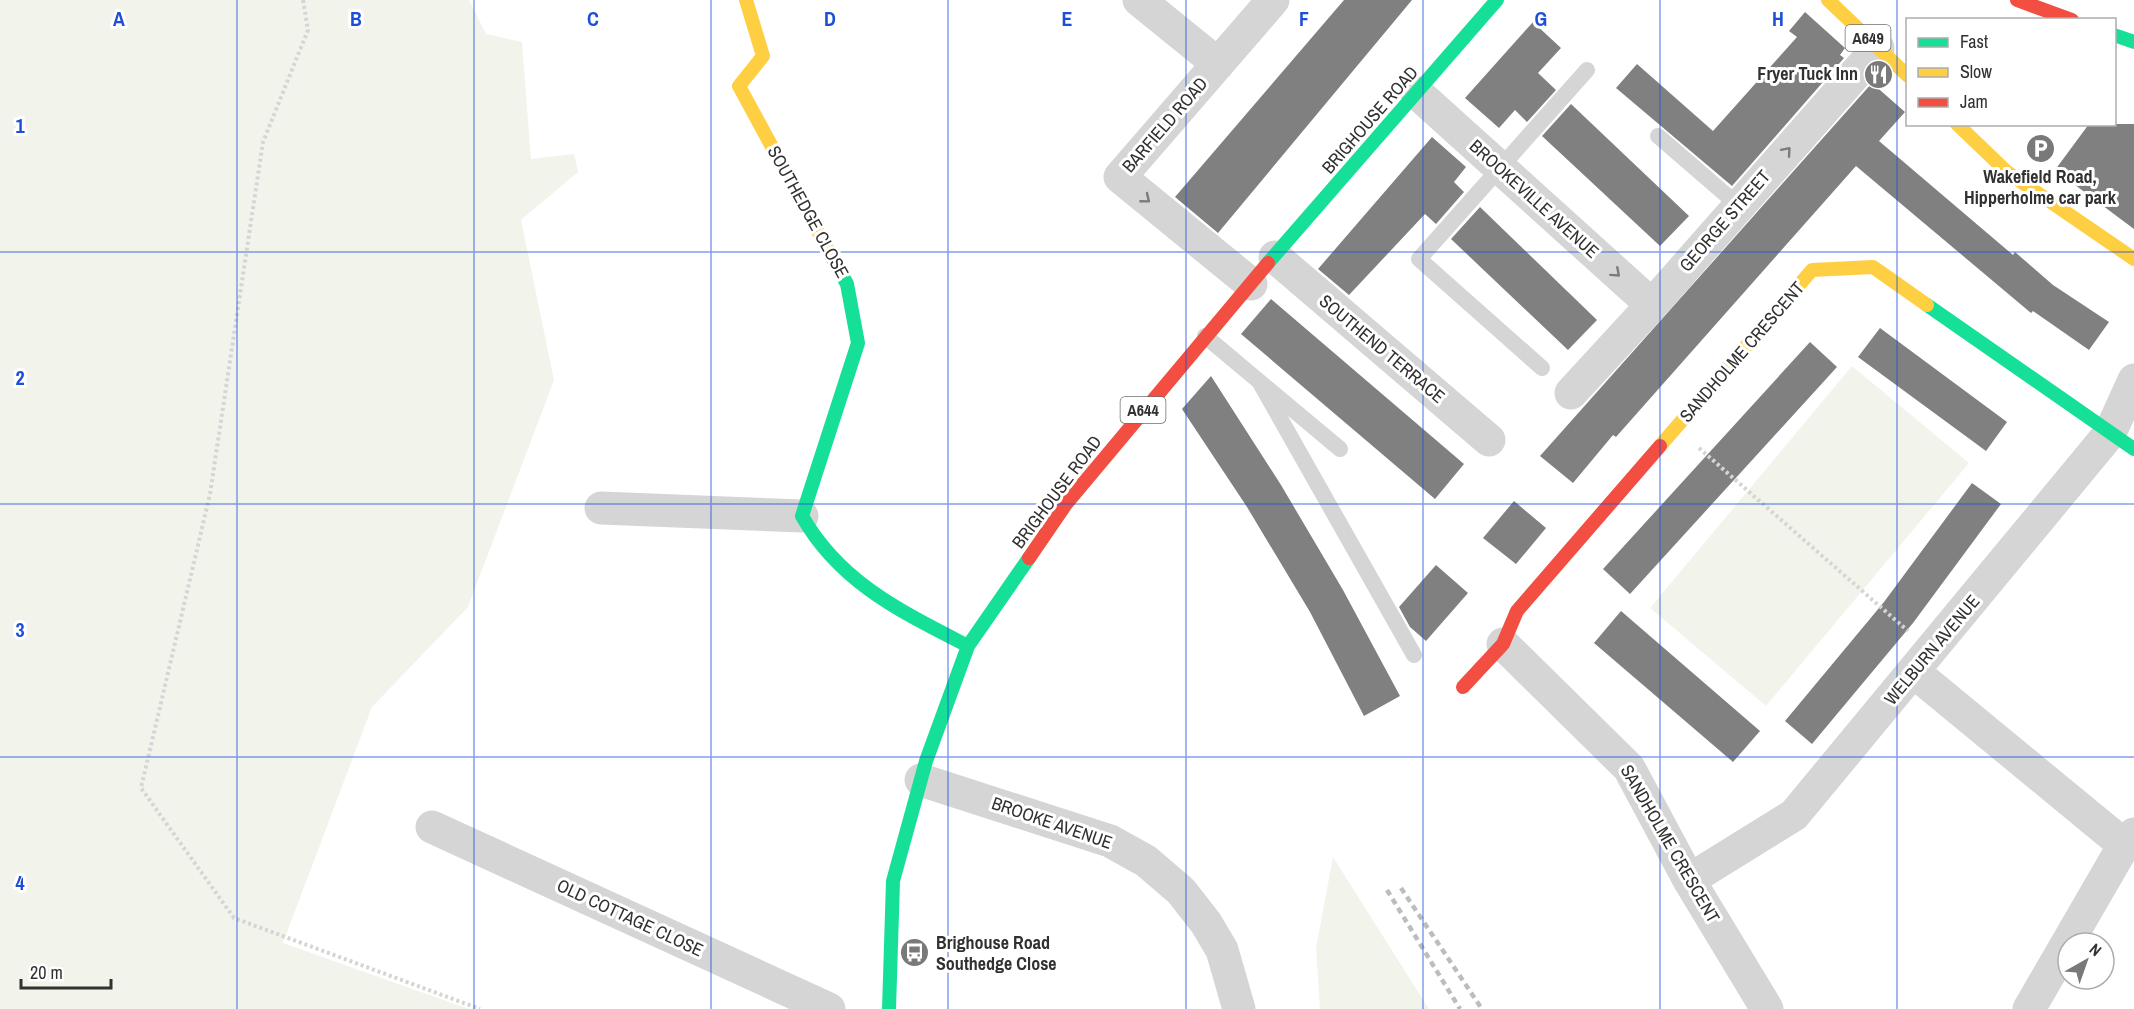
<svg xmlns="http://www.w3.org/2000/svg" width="2134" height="1009" font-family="'Archivo Narrow',sans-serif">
<rect width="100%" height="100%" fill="#fff"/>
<path fill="#f2f4ec" d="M0,0H469L486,34L522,42L531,159L574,154L578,172L521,220L554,380L468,607L372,707L283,943L469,1009H0Z
M1852,366L1969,463L1766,706L1650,608Z
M1333,857L1429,1009H1320L1316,948Z"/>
<path fill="#808080" d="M1344,0H1412L1218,233L1175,197Z
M1805,12L1845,48L1840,55L1844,58L1732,186L1616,88L1637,64L1713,131L1797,37L1789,31Z
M1533,22L1561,48L1538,73L1556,90L1527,122L1515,110L1499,128L1465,98Z
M1872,83L1905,112L1879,141L2013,255L2015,252L2053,285L2109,322L2089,350L2033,311L2031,313L1856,166L1616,437L1613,435L1573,483L1540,456Z
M1571,104L1689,216L1660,246L1542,136Z
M2089,124H2134V229L2055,170Z
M1432,137L1466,167L1454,182L1464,192L1436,224L1425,214L1349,295L1318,269Z
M1480,207L1597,320L1568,350L1451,239Z
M1271,299L1464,464L1435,499L1241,334Z
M1880,328L2007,422L1986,451L1858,357Z
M1810,342L1837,367L1630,594L1603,569Z
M1211,376L1281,485L1343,590L1400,696L1364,716L1310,612L1247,507L1182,409Z
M1972,483L2001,504L1913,623L1812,744L1785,721L1884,602Z
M1514,501L1546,528L1516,564L1483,538Z
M1436,565L1468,593L1426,641L1410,627L1399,607Z
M1621,611L1760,731L1733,762L1594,643Z"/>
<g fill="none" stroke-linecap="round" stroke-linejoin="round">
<path stroke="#d5d5d5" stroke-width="4" stroke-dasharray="3 3" stroke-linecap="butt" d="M303,0L308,30L263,142L210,494L141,788L234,918L480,1009
M1699,448L1908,631"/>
<path stroke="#d5d5d5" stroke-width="16" d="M1658,136L1739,206
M1205,336L1340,449
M1542,368L1419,259L1587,70
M1259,381L1414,655"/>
<path stroke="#d5d5d5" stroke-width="33" d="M1139,0L1218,64
M1417,93L1652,305
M1275,257L1489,440
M1251,284L1120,177L1273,0
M1571,393L1652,305L1878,48
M601,508L802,516
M1503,644L1629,768L1689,880L1767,1009
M1914,672L2124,845
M921,780L1110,841L1146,861L1181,891L1206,923L1222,950L1239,1009
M432,827L829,1009
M1689,880L1794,815L2110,433L2134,380
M2029,1009L2124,845L2134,834"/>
<path stroke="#16e098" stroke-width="14" d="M2114,35L2134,42
M828,250L847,284L858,343L802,516C840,583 902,612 968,646
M1268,263L1497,0
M1927,305L2134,449
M889,1009L893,881L926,761L968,646L1029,558"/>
<path stroke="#ffcf43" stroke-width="14" d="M746,0L763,56L739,86L828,250
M1828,0L1908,76
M1957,124L2007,172L2134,259
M1660,446L1812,270L1873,267L1927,305"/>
<path stroke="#f24e42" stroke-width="14" d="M2017,0L2072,20
M1029,558L1066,504L1268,263
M1463,687L1503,644L1517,611L1660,446"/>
<path stroke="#bdbdbd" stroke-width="4.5" stroke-dasharray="6 4.5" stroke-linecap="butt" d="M1401,888L1482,1009
M1387,890L1460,1009"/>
</g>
<defs><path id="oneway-chevron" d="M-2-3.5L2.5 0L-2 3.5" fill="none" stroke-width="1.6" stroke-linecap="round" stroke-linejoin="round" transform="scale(1.5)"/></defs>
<g stroke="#7b7b7b">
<use href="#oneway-chevron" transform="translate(1787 151) rotate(-49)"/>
<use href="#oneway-chevron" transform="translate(1146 199) rotate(39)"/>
<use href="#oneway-chevron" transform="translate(1616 273) rotate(42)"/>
</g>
<path fill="none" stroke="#1d4ed8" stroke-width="1.5" stroke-opacity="0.55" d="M237,0V1009M474,0V1009M711,0V1009M948,0V1009M1186,0V1009M1423,0V1009M1660,0V1009M1897,0V1009M0,252H2134M0,504H2134M0,757H2134"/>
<defs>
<symbol id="restaurant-disc" viewBox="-11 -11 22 22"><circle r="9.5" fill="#797979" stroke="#fff"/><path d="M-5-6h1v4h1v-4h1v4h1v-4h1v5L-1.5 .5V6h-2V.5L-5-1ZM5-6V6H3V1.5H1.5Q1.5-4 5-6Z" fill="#fff"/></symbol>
<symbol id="parking-disc" viewBox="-11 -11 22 22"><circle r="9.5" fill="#797979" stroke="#fff"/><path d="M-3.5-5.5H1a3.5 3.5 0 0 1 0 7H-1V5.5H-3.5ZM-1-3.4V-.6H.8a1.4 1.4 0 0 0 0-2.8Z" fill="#fff"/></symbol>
<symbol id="bus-disc" viewBox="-11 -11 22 22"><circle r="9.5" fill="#797979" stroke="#fff"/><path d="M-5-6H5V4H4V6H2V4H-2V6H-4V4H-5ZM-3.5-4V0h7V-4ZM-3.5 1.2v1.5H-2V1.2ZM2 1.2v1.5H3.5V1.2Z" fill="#fff"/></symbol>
</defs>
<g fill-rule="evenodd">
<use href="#restaurant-disc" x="1862" y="58" width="33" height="33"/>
<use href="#parking-disc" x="2024" y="132" width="33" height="33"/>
<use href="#bus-disc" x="898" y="936" width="33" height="33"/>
</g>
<g text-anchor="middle" stroke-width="6" stroke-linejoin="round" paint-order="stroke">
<g fill="#fff" stroke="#6f6f6f" stroke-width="1.5">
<rect x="1845.5" y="25" width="45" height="26" rx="4.5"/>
<rect x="1120.5" y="397" width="45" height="26" rx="4.5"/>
</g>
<g font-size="16" font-weight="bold" fill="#313131">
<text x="1868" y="44">A649</text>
<text x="1143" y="416">A644</text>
</g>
<g font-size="18" font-weight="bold" fill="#313131" stroke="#fff" text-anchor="end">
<text x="1858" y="80">Fryer Tuck Inn</text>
<text x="2040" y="183" text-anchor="middle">Wakefield Road,<tspan x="2040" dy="21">Hipperholme car park</tspan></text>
<text x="936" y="949" text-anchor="start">Brighouse Road<tspan x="936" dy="21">Southedge Close</tspan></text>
</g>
<g font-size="18" fill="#313131" stroke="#fff">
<text transform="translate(1370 120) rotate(-49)" y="6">BRIGHOUSE ROAD</text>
<text transform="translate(1165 125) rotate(-49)" y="6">BARFIELD ROAD</text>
<text transform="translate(1534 199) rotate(42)" y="6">BROOKEVILLE AVENUE</text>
<text transform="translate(808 212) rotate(61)" y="6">SOUTHEDGE CLOSE</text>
<text transform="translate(1725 221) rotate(-49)" y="6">GEORGE STREET</text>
<text transform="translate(1382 349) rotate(40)" y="6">SOUTHEND TERRACE</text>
<text transform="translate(1742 352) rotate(-49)" y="6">SANDHOLME CRESCENT</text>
<text transform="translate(1057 492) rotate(-53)" y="6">BRIGHOUSE ROAD</text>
<text transform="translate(1932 650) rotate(-50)" y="6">WELBURN AVENUE</text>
<text transform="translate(1052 823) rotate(19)" y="6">BROOKE AVENUE</text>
<text transform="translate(1670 844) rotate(60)" y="6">SANDHOLME CRESCENT</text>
<text transform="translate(630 918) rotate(25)" y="6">OLD COTTAGE CLOSE</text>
</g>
</g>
<g font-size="20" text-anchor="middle" font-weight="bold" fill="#1d4ed8" stroke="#fff" stroke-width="6" stroke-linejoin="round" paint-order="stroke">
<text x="119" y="26">A</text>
<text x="356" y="26">B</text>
<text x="593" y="26">C</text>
<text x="830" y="26">D</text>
<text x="1067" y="26">E</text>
<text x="1304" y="26">F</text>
<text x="1541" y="26">G</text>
<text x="1778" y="26">H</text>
<text x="20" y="133">1</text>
<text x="20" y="385">2</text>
<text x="20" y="637">3</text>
<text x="20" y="890">4</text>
</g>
<rect x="1906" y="18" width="210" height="108" fill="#ffffff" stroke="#adadad" stroke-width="1.5"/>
<rect x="1918" y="38" width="30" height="9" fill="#16e098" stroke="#adadad" stroke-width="1.5"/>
<text x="1960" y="48" font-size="18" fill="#313131">Fast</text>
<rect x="1918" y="68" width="30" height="9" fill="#ffcf43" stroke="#adadad" stroke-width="1.5"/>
<text x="1960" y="78" font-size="18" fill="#313131">Slow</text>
<rect x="1918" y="98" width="30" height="9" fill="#f24e42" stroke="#adadad" stroke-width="1.5"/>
<text x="1960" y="108" font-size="18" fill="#313131">Jam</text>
<g transform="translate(2086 961) rotate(40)"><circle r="28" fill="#ffffff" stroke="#adadad" stroke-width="1.5"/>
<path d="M0-4.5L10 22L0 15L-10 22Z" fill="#797979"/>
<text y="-9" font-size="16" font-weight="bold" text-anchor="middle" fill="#313131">N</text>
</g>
<path d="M21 979v9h90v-9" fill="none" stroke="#313131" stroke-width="3"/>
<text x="30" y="979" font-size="18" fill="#313131" stroke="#ffffff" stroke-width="4.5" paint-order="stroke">20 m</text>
</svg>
